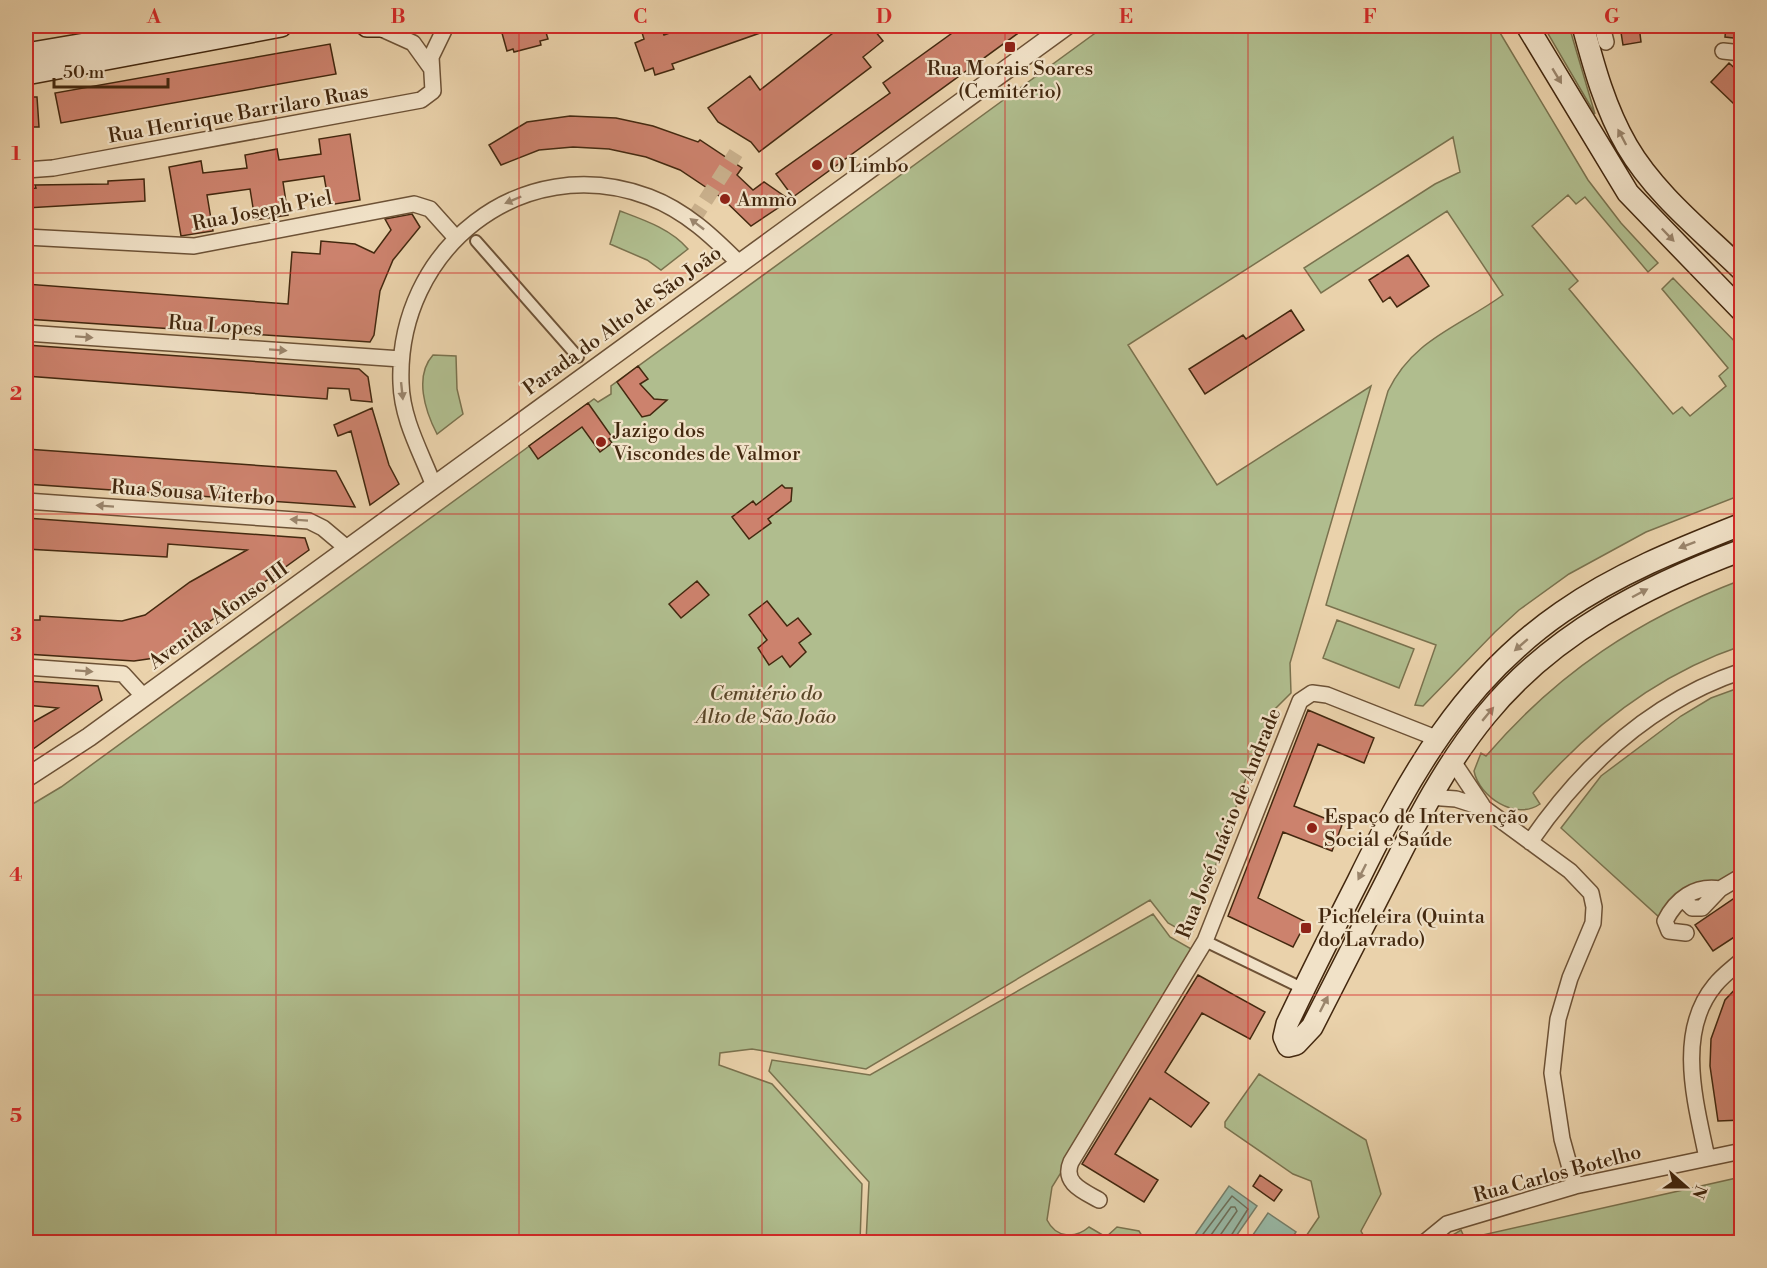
<svg xmlns="http://www.w3.org/2000/svg" width="1767" height="1268" font-family="'Libre Bodoni',serif">
<rect width="100%" height="100%" fill="#ead2ab"/>
<filter id="stains"><feTurbulence type="fractalNoise" baseFrequency=".00333" numOctaves="4"/><feColorMatrix values="0 0 0 0 .2 0 0 0 0 .09 0 0 0 0 .02 0 0 0 .5 -.17"/></filter>
<radialGradient id="worn" r=".72"><stop offset=".6" stop-color="#630" stop-opacity="0"/><stop offset="1" stop-color="#630" stop-opacity=".3"/></radialGradient>
<path fill="#b0bd8e" stroke="#7a724e" stroke-width="1.5" d="M1105,26H1496L1588,180L1621,223L1658,263L1648,272L1585,197L1576,204L1568,195L1532,226L1578,281L1569,289L1673,414L1682,407L1690,416L1726,386L1719,376L1728,368L1662,289L1673,278L1741,348V495L1646,532L1569,574L1519,610L1495,632L1423,706L1415,705L1436,645L1326,605L1388,391C1413,339 1459,327 1503,295L1447,211L1321,293L1304,268L1435,184L1460,172L1453,137L1128,345L1217,485L1371,386L1290,663L1291,693L1275,709L1260,738L1191,936L1168,923L1150,900L866,1069L752,1049L720,1053L719,1065L772,1084L862,1184L860,1242H26V808L61,787L594,399L598,402L611,394V386Z
M1544,26H1569L1595,114L1547,32Z
M620,211C644,220 671,229 688,249L661,270L647,260L610,244Z
M433,355L456,356L457,389L463,414L437,434C425,411 414,376 433,355Z
M1741,580V646C1658,674 1590,727 1533,793L1540,804C1516,821 1479,797 1474,771L1481,753L1486,756C1558,672 1639,619 1741,580Z
M1337,620L1414,649L1399,688L1323,658Z
M1741,687V869L1659,917L1561,828L1601,776L1681,716L1711,698Z
M1153,914L1170,937L1193,950L1144,1038L1052,1187L1047,1220C1056,1238 1075,1239 1089,1227L1106,1237L1117,1227L1139,1231L1146,1242H866L869,1182L769,1071L772,1060L870,1075Z
M1259,1074L1366,1140L1381,1194L1361,1231L1367,1242H1302L1319,1217L1311,1181L1293,1174L1225,1127V1122Z
M1741,1177V1234L1727,1235L1711,1242H1441L1461,1230L1465,1239Z"/>
<path fill="#98b8a5" stroke="#767e69" stroke-width="1.5" d="M1229,1186L1257,1206L1232,1242H1190Z
M1268,1213L1296,1232L1289,1242H1248Z"/>
<g fill="none" stroke-linecap="round" stroke-linejoin="round">
<path stroke="#6e705a" stroke-width="1.5" d="M1197,1242L1232,1196L1248,1209L1227,1242
M1206,1242L1231,1207H1235L1237,1211L1221,1234L1220,1242"/>
</g>
<path fill="#cc826d" stroke="#43280f" stroke-width="1.5" d="M500,26H544L548,39L540,41L541,45L514,52L513,49L507,51Z
M640,26H660L664,35L689,26L777,27L672,64L674,69L655,75L653,68L645,71L635,43L644,39Z
M851,26H871L883,41L863,57L871,67L759,152L751,142L718,122L708,108L750,76L760,90L837,30Z
M962,26H1028L793,197L776,174L890,93L883,83Z
M1620,26H1639L1641,42L1623,45Z
M1726,26H1742V39L1725,37Z
M330,44L336,74L61,123L55,93Z
M1729,63L1742,75V96L1734,104L1711,82Z
M26,97H37L39,127H26Z
M570,116L616,118L653,126L698,142L700,140L742,168L737,175L753,190L764,182L790,200L751,226L722,198L680,170L646,157L609,149L573,147L539,150L501,165L489,145L527,122Z
M350,134L360,200L329,205L324,176L283,182L288,215L255,220L250,189L207,195L213,231L181,236L169,167L201,161L203,173L247,168L245,155L277,149L279,160L321,154L319,139Z
M144,179L145,201L26,208V189L36,188L35,185L108,184V181Z
M412,214L420,227L393,260L385,279L380,291L374,335L370,342L26,319V284L288,304L292,252L320,254L321,241L355,244L374,253L391,230L385,219Z
M1408,255L1429,286L1397,307L1390,297L1383,302L1369,280Z
M1291,310L1304,330L1205,394L1189,369L1243,335L1246,339Z
M26,345L359,369L368,377L372,402L351,400L349,389L328,388L327,399L26,376Z
M638,366L648,379L640,384L654,399L667,400L650,415L642,417L617,382Z
M588,403L612,437L609,439L612,443L600,452L582,427L538,459L529,446Z
M372,408L389,465L399,484L370,505L351,431L338,436L334,425Z
M26,449L336,471L355,507L26,484Z
M782,485L785,488H792L791,501L768,519L771,523L749,539L732,517L753,501L756,505Z
M26,518L305,538L309,550L170,650L155,658L134,661L26,654V620H40V616L122,621L145,615L190,582L247,550L168,544L167,557L26,549Z
M697,581L709,595L681,618L669,604Z
M767,601L787,626L798,618L811,634L799,643L806,652L790,667L782,656L769,665L758,648L767,640L749,615Z
M26,681L98,686L102,700L26,754V726L58,708L26,705Z
M1308,710L1374,738L1364,763L1318,744L1294,806L1342,825L1332,851L1283,832L1258,898L1306,922L1293,947L1228,916Z
M1742,893V932L1713,951L1695,925Z
M1198,975L1265,1012L1250,1039L1202,1013L1165,1072L1209,1103L1191,1127L1150,1098L1115,1154L1158,1180L1144,1202L1082,1164Z
M1742,982V1120L1718,1121L1710,1066L1711,1039L1725,1000Z
M1260,1175L1282,1190L1274,1201L1253,1186Z"/>
<g fill="none" stroke-linecap="round" stroke-linejoin="round">
<path stroke="#c9b08c" stroke-width="15" stroke-dasharray="15 8" stroke-linecap="butt" d="M693,220L736,153"/>
<defs>
<path id="pedestrian" d="M476,241L578,357
M1205,941L1304,989"/>
<path id="minor" d="M1602,26L1606,42
M382,29L413,43L431,68
M1723,51L1742,53
M26,170L53,168L421,100L433,91L431,57L446,26
M26,237L194,246L414,204L430,209L456,238
M26,333L401,359
M434,486C421,452 402,420 401,383C396,250 521,149 649,197C686,211 713,237 740,264
M26,501L309,521L323,528L348,549
M26,667L123,674L144,697
M1452,760L1482,805
M1429,797L1456,799L1484,808L1570,871L1591,893L1594,907L1593,923L1570,978L1558,1019L1552,1073L1562,1139L1575,1186
M1530,842C1583,765 1652,701 1742,671
M1683,899L1692,908H1702L1720,889
M1686,933L1669,931L1665,921C1676,899 1695,885 1720,889L1742,876
M1707,1158C1696,1104 1675,1033 1715,985C1722,976 1733,968 1742,960
M1099,1200C1083,1191 1062,1183 1071,1162L1205,941L1300,701L1312,693L1327,695L1436,738
M1425,1242L1447,1224L1575,1186L1742,1151"/>
<path id="tertiary" d="M26,778L89,737L1066,26"/>
<path id="secondary" d="M367,26H401
M1527,26L1628,193L1742,311
M1583,26C1594,67 1605,108 1627,146C1655,194 1702,231 1742,270
M26,54L191,26
M26,74L281,26
M1742,524C1679,549 1618,573 1562,612C1462,681 1410,775 1358,881C1334,928 1310,976 1287,1024L1284,1037L1288,1046L1296,1044L1312,1027C1338,976 1364,925 1390,874C1418,818 1446,764 1486,715C1552,634 1645,586 1742,550"/>
</defs>
<use href="#pedestrian" stroke="#6d5236" stroke-width="14"/>
<use href="#minor" stroke="#6d5236" stroke-width="18"/>
<use href="#tertiary" stroke="#6d5236" stroke-width="21"/>
<use href="#secondary" stroke="#43280f" stroke-width="24"/>
<use href="#pedestrian" stroke="#f1e2c8" stroke-width="10"/>
<use href="#minor" stroke="#f1e2c8" stroke-width="15"/>
<use href="#tertiary" stroke="#f1e2c8" stroke-width="18"/>
<use href="#secondary" stroke="#f1e2c8" stroke-width="21"/>
</g>
<defs><path id="oneway-solid" d="M-6-.8H1V-3.2L6.5 0L1 3.2V.8H-6Z" transform="scale(1.5)"/></defs>
<g fill="#9a856c">
<use href="#oneway-solid" transform="translate(1557 76) rotate(59)"/>
<use href="#oneway-solid" transform="translate(1622 137) rotate(-118)"/>
<use href="#oneway-solid" transform="translate(513 200) rotate(157)"/>
<use href="#oneway-solid" transform="translate(697 224) rotate(-142)"/>
<use href="#oneway-solid" transform="translate(1668 235) rotate(46)"/>
<use href="#oneway-solid" transform="translate(84 337) rotate(4)"/>
<use href="#oneway-solid" transform="translate(278 350) rotate(4)"/>
<use href="#oneway-solid" transform="translate(402 391) rotate(84)"/>
<use href="#oneway-solid" transform="translate(105 506) rotate(-176)"/>
<use href="#oneway-solid" transform="translate(299 520) rotate(-176)"/>
<use href="#oneway-solid" transform="translate(1687 545) rotate(159)"/>
<use href="#oneway-solid" transform="translate(1640 593) rotate(-28)"/>
<use href="#oneway-solid" transform="translate(1521 645) rotate(139)"/>
<use href="#oneway-solid" transform="translate(84 671) rotate(4)"/>
<use href="#oneway-solid" transform="translate(1488 714) rotate(-50)"/>
<use href="#oneway-solid" transform="translate(1362 872) rotate(117)"/>
<use href="#oneway-solid" transform="translate(1324 1004) rotate(-63)"/>
</g>
<path fill="none" stroke="#d62828" stroke-width="1.5" stroke-opacity="0.55" d="M276,26V1242M519,26V1242M762,26V1242M1005,26V1242M1248,26V1242M1491,26V1242M26,273H1742M26,514H1742M26,754H1742M26,995H1742"/>
<g fill="#8f2418" stroke="#f1e2c8" stroke-width="2">
<rect x="1004" y="41" width="12" height="12" rx="3"/>
<circle cx="817" cy="165" r="6"/>
<circle cx="725" cy="199" r="6"/>
<circle cx="601" cy="442" r="6"/>
<circle cx="1312" cy="828" r="6"/>
<rect x="1300" y="922" width="12" height="12" rx="3"/>
</g>
<g text-anchor="middle" stroke-width="4.5" stroke-linejoin="round" paint-order="stroke">
<g font-size="20" fill="#43280f" stroke="#f1e2c8" text-anchor="start">
<text x="1010" y="75" text-anchor="middle">Rua Morais Soares<tspan x="1010" dy="23">(Cemitério)</tspan></text>
<text x="829" y="172">O Limbo</text>
<text x="737" y="206">Ammò</text>
<text x="613" y="437">Jazigo dos<tspan x="613" dy="23">Viscondes de Valmor</tspan></text>
<text x="1324" y="823">Espaço de Intervenção<tspan x="1324" dy="23">Social e Saúde</tspan></text>
<text x="1318" y="923">Picheleira (Quinta<tspan x="1318" dy="23">do Lavrado)</tspan></text>
</g>
<g font-size="20" fill="#43280f" stroke="#f1e2c8">
<text transform="translate(238 113) rotate(-10)" y="7">Rua Henrique Barrilaro Ruas</text>
<text transform="translate(262 210) rotate(-11)" y="7">Rua Joseph Piel</text>
<text transform="translate(622 320) rotate(-36)" y="7">Parada do Alto de São João</text>
<text transform="translate(215 325) rotate(4)" y="7">Rua Lopes</text>
<text transform="translate(193 492) rotate(4)" y="7">Rua Sousa Viterbo</text>
<text transform="translate(218 615) rotate(-36)" y="7">Avenida Afonso III</text>
<text transform="translate(1228 823) rotate(-68)" y="7">Rua José Inácio de Andrade</text>
<text transform="translate(1557 1173) rotate(-15)" y="7">Rua Carlos Botelho</text>
</g>
<g font-size="20" font-style="italic" fill="#594628" stroke="#f1e2c8">
<text x="766" y="700">Cemitério do<tspan x="766" dy="23">Alto de São João</tspan></text>
</g>
</g>
<rect width="1767" height="1268" fill="none" stroke="#ead2ab" stroke-width="66"/>
<g transform="translate(1686 1187) rotate(111)" stroke="#f1e2c8" stroke-width="4.5" paint-order="stroke">
<path d="M0-4.5L10 22L0 15L-10 22Z" fill="#43280f"/>
<text y="-9" font-size="16" font-weight="bold" text-anchor="middle" fill="#43280f">N</text>
</g>
<path d="M54 78v9h114v-9" fill="none" stroke="#43280f" stroke-width="3"/>
<text x="63" y="78" font-size="18" fill="#43280f" stroke="#f1e2c8" stroke-width="4.5" paint-order="stroke">50 m</text>
<rect x="33" y="33" width="1701" height="1202" fill="none" stroke="#d62828" stroke-width="2"/>
<g font-size="20" text-anchor="middle" font-weight="bold" fill="#d62828">
<text x="154" y="23">A</text>
<text x="398" y="23">B</text>
<text x="640" y="23">C</text>
<text x="884" y="23">D</text>
<text x="1126" y="23">E</text>
<text x="1370" y="23">F</text>
<text x="1612" y="23">G</text>
<text x="16" y="160">1</text>
<text x="16" y="400">2</text>
<text x="16" y="641">3</text>
<text x="16" y="881">4</text>
<text x="16" y="1122">5</text>
</g>
<rect width="100%" height="100%" filter="url(#stains)"/>
<rect width="100%" height="100%" fill="url(#worn)"/>
</svg>
